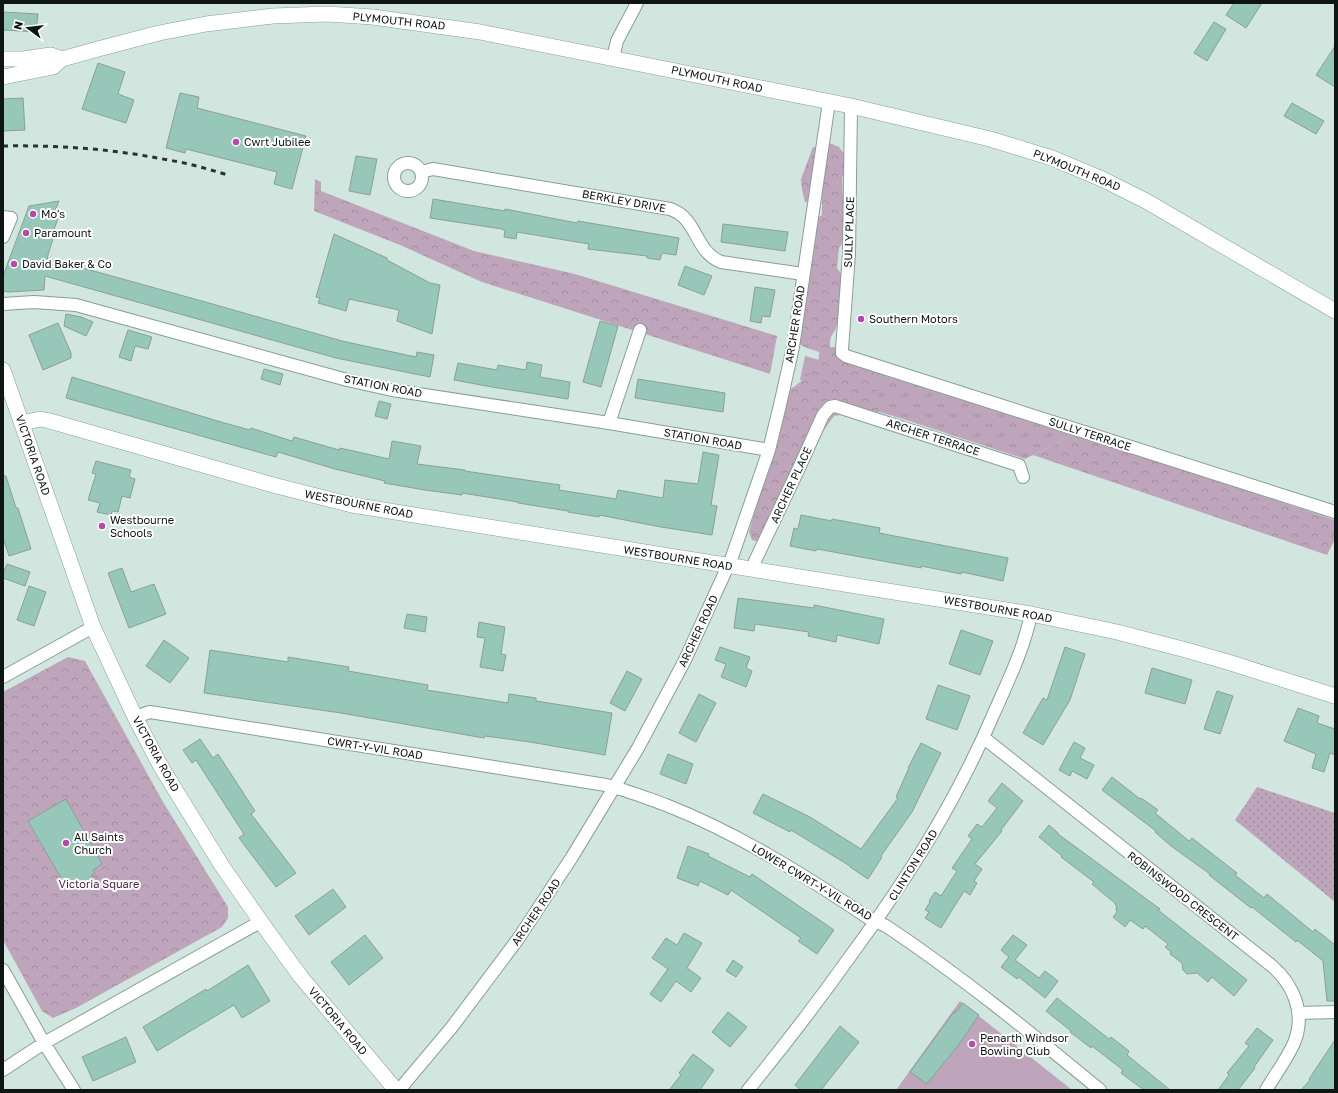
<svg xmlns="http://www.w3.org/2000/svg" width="1338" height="1093" font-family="'Golos Text',sans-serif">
<defs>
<pattern id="grass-tufts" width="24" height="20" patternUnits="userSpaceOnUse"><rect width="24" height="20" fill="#bea5bb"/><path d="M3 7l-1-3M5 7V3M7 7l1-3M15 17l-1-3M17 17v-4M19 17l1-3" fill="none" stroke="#a28da0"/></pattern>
<pattern id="forest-crowns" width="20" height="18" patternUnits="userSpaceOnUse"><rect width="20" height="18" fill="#bea5bb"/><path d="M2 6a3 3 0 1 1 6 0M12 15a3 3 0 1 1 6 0" fill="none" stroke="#a28da0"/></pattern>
<pattern id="garden-dots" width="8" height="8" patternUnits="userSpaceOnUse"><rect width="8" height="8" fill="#bea5bb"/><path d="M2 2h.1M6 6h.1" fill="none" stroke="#a28da0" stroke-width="1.8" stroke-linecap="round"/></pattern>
</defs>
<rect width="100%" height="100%" fill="#d1e6df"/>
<path fill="url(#grass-tufts)" d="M805,356L823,361L836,360L1073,435L1025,459L903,419L829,397L818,385L800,380Z"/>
<path fill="url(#forest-crowns)" d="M827,142L839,147L845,155L846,168L842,178L843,198L847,202L848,214L843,223L845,240L839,248L837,268C851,287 842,285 839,302C838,310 839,317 837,324C835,335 829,333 830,347H836L885,372L883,379L876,383L878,395L882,405L878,412L867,419L846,414L834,416L816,441L763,543L752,540L749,532L759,497L778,396C791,390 811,376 817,364C819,361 819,356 819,352L804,347L800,344L815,220L822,215V197L812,199L805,202L802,190L801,179L813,147L820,148Z
M315,179L321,182V191L474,251L575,274L777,336L770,374L482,282L400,245L314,211Z
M1073,435L1200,475L1335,520V539L1327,555L1033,455Z
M68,657L85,661L163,802L228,907V918L222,927L76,1008L53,1018L42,1011L3,940V692Z"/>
<path fill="url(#garden-dots)" d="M1257,787L1335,813V902L1235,820Z"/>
<path fill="#bea5bb" d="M960,1001L1072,1090H896Z"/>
<path fill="#96c7b8" stroke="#8b9f99" d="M1234,3H1262L1246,28L1226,15Z
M3,12L38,14L36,32L3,30Z
M1214,22L1226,29L1207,61L1194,53Z
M1335,46V87L1316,75Z
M98,63L125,72L118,94L134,100L126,123L82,109Z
M180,93L199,97L197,108L306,136L292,189L274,184L277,172L186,149L185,153L166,148Z
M23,98L25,130L3,131V99Z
M1292,103L1324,121L1316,134L1284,116Z
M356,156L377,159L370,195L349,191Z
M433,199L505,211V209L577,223L578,221L679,238L676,255L662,253L660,260L647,258V256L588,249L589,244L517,232L516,239L504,237L505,231L502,229L430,218Z
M59,201L55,211L60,213L52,235L54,236L47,258L209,303L342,341L416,357L417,352L434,355L430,377L336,358L45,276L44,290L8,292L3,291V276L29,206Z
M723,224L788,232L785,251L721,242Z
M334,234L387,258V260L430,283L440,285L432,334L397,321L399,310L349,299L346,311L318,303L320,298L316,297Z
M685,266L712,276L704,295L678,285Z
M755,287L775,290L770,317L762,316L761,323L750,321Z
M66,314L81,317L93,322L86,336L64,326Z
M600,321L618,326L601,387L583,382Z
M58,323L71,353V358L43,370L29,335Z
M128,330L152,337L148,349L135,346L131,361L119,357Z
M527,362L542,365L540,377L570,382L568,399L492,387L454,380L458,363L497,370L498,365L526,370Z
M264,369L283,374L280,385L261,379Z
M72,377L221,422L250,430L251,428L292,441L294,437L339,450L340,448L389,459L392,441L421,446L417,464L465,470V471L560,485L559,490L616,499L618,490L663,498L665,480L698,484L703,452L719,455L711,505L717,506L712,535L661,527L599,515V517L568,512V511L518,503V502L462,493V495L425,490L384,483L385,481L335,469L278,452L276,457L66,398Z
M638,379L725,393L723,412L635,398Z
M379,401L391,404L387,419L375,416Z
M96,461L131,470L129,477L135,479L130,498L122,496L118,512L112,511L111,515L97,512L100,503L88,500L96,474L92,473Z
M3,476H6L16,508H18L31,549L9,556L3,538Z
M801,515L832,521V519L880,528L879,533L1008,558L1003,581L962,572L961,574L921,566V568L817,549L816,551L790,546L794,528L798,529Z
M7,564L30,572L25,586L3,578V574Z
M122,568L131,592L154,584L166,614L129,628L108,573Z
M29,586L46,592L34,626L17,620Z
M738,598L814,608V605L884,619L879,644L837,635L836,642L808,636L809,632L755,624L754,631L734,628Z
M407,614L427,617L425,632L404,628Z
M479,622L505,627L501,654L506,655L503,671L480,667L485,638L477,637Z
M961,630L993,641L980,675L949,664Z
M164,640L189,658L170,683L146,666Z
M720,647L750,657L746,668L752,671L746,687L721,677L726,664L715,660Z
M1065,647L1085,654L1070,700L1043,745L1023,733L1043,698L1047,700Z
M210,650L288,662V657L349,667L348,671L428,685L427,690L508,703L509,694L536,698V701L612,713L605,755L530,742L485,736L484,738L341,713L204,693Z
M1152,668L1192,680L1185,704L1145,693Z
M627,671L642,679L625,711L610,703Z
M938,685L970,696L957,730L926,719Z
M1217,691L1233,696L1220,734L1204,729Z
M699,694L716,703L696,742L679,733Z
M1298,708L1319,716L1317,723L1335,729V755L1330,753L1324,772L1312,768L1316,754L1284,741Z
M200,739L213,758L218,754L255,811L251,814L296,873L276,887L239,838L244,834L196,760L192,763L183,750Z
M1074,742L1085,748L1080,758L1094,765L1087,779L1072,771L1070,776L1059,770Z
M921,743L941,753L912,812L881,856L882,857L868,879L850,867V866L791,830L790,832L753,813L763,794L810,817L861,849L898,798L896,797L909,768H908Z
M668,754L693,764L686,784L660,774Z
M1112,777L1140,799L1141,798L1158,810L1155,813L1189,841L1192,838L1237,873L1235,875L1264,898L1267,894L1313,932L1315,929L1335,945V1001H1327L1323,961L1297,940L1296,942L1252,907L1251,908L1209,875L1210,874L1171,846L1155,832L1156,831L1102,790Z
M1002,783L1023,801L1001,830L1002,831L975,864L982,869L974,881L977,883L970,895L964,891L941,928L925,918L929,912L925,910L930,902L929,901L935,892L941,896L957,871L952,868L972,839L968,836L977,824L982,827L997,808L988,801Z
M66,799L102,864L93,870L95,873L91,875L94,880L84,886L81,880L77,882L76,879L65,885L28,821Z
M1049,825L1058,833V834L1160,909L1158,910L1247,980L1234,996L1212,977L1208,982L1197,973L1187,974L1183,970L1182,963L1170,954L1171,952L1165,947L1168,944L1145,926L1143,929L1130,920L1125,927L1113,917L1117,912L1116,909L1117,906L1115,905L1116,904L1092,884L1094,882L1061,857L1062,856L1039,837Z
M688,846L709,854L708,856L750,877L752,874L834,930L817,954L798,941L801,938L731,890L728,895L700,881L698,886L677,878Z
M333,889L346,907L309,935L295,916Z
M684,933L702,943L687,968L701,978L691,992L676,981L661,1002L650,994L668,969L652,958L666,938L677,945Z
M365,935L383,958L349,985L331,962Z
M1013,935L1027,945L1015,960L1039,978L1045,971L1058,981L1045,998L1019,977L1017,979L1001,967L1009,957L1001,950Z
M733,960L743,967L736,977L726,971Z
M248,965L270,1001L242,1018L234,1005L157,1051L143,1027L206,989L207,991Z
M1057,998L1109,1039L1111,1037L1129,1051L1127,1055L1170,1090H1144L1121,1073L1123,1070L1092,1046L1091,1048L1070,1032L1071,1031L1046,1011Z
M963,1003L979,1015L960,1043L927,1084L910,1072L954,1012L955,1013Z
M728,1012L747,1027L730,1047L712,1032Z
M840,1026L859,1042L821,1090H801L795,1085Z
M1257,1028L1273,1040L1254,1067L1255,1068L1238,1090H1218L1229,1075L1227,1073L1249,1046L1245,1043Z
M126,1037L136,1062L93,1081L82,1057Z
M1335,1040V1090H1301L1310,1080L1309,1079Z
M693,1054L714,1070L700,1090H669L681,1075L679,1073Z"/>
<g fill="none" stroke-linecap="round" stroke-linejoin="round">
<defs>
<path id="minor" d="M613,58L617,41L637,3
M851,106L849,254L842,349V353L846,356L1335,512
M394 177a14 14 0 1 1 28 0a14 14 0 1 1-28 0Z
M421,172L433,169L670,209C698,218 694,251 721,262L803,274
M3,217L11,218L3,237
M3,304L34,302L76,305L347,380L392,390L609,423L769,450
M609,423L640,330
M753,570L755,561L800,466L823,415L830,407L835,406L1015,464L1019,465L1023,477
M3,677L93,627
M135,717L150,712L606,785C627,790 646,798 666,805C737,833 801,873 864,915C871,920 879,922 886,926C961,976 1031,1033 1100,1090
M984,738L1272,966C1294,985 1306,1014 1294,1043C1287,1059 1275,1075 1266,1090
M3,970L44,1043L260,922
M1299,1013L1335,1012
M3,1070L44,1043L74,1090
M399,1090L452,1027L518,939L572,857L638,748L685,660L732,557L769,450L780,405L793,347L829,102
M748,1090C783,1047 817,1003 849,958C907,879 955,804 994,713C1008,681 1024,649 1031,614"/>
<path id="tertiary" d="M3,59H23L51,55L62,59
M3,77L53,67L62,59L98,49L159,33L206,24L273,16L327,14L373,17L480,32L851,106L990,139L1052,158L1102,179L1146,201L1335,311
M3,370L93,627L135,717L160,765L222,866L271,936L301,977L396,1090
M22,423L40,419L50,421L273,485L352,505L1031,614L1117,632L1186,650L1231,663L1335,696"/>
</defs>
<use href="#minor" stroke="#899d97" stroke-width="14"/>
<use href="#tertiary" stroke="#899d97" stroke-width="16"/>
<use href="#minor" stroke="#fff" stroke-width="12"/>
<use href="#tertiary" stroke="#fff" stroke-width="15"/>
<path stroke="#2a3331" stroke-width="3" stroke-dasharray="5 5" stroke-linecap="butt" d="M3,146C59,145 113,149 168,160C188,163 208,169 228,175"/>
</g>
<g fill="#b34aac" stroke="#fff" stroke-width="1.5">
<circle cx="236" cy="142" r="4"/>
<circle cx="33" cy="214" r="4"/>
<circle cx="26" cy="233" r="4"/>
<circle cx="14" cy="264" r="4"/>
<circle cx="861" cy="319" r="4"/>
<circle cx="102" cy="526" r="4"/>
<circle cx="66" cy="843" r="4"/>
<circle cx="972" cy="1044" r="4"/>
</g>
<g text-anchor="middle" stroke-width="4" stroke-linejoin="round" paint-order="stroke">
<g font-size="11" fill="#0e1513" stroke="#fff">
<text transform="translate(399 21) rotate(6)" y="4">PLYMOUTH ROAD</text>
<text transform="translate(717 79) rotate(12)" y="4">PLYMOUTH ROAD</text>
<text transform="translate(1077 170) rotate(22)" y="4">PLYMOUTH ROAD</text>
<text transform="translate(624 201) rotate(10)" y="4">BERKLEY DRIVE</text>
<text transform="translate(849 232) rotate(-88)" y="4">SULLY PLACE</text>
<text transform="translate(795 324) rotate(-81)" y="4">ARCHER ROAD</text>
<text transform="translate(383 386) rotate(11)" y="4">STATION ROAD</text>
<text transform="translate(1090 434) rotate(18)" y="4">SULLY TERRACE</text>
<text transform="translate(933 437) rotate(18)" y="4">ARCHER TERRACE</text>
<text transform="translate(703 439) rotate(10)" y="4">STATION ROAD</text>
<text transform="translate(33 455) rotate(71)" y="4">VICTORIA ROAD</text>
<text transform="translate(791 485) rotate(-65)" y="4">ARCHER PLACE</text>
<text transform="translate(359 504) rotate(11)" y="4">WESTBOURNE ROAD</text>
<text transform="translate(678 558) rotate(9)" y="4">WESTBOURNE ROAD</text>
<text transform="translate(998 609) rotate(10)" y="4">WESTBOURNE ROAD</text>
<text transform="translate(698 631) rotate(-65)" y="4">ARCHER ROAD</text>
<text transform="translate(375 748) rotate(9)" y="4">CWRT-Y-VIL ROAD</text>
<text transform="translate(156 754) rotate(61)" y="4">VICTORIA ROAD</text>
<text transform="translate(913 865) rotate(-58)" y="4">CLINTON ROAD</text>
<text transform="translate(812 882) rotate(31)" y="4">LOWER CWRT-Y-VIL ROAD</text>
<text transform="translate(1183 896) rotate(38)" y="4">ROBINSWOOD CRESCENT</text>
<text transform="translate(536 912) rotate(-56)" y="4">ARCHER ROAD</text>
<text transform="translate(338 1021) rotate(50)" y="4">VICTORIA ROAD</text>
</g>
<g font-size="11" fill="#0e1513" stroke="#fff" text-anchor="start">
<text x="244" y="146">Cwrt Jubilee</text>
<text x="41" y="218">Mo's</text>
<text x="34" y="237">Paramount</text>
<text x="22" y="268">David Baker &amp; Co</text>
<text x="869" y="323">Southern Motors</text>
<text x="110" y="524">Westbourne<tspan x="110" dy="13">Schools</tspan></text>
<text x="74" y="841">All Saints<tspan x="74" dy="13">Church</tspan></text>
<text x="980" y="1042">Penarth Windsor<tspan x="980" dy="13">Bowling Club</tspan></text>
</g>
<g font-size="11" fill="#491f46" stroke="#fff">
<text x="99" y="888">Victoria Square</text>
</g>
</g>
<rect width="1338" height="1093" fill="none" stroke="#0e1513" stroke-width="8"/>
<g transform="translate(28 28) rotate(285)" stroke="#ffffff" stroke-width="3" paint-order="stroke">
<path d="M0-3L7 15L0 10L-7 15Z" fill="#0e1513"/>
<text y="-6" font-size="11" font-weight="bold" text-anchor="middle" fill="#0e1513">N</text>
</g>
</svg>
